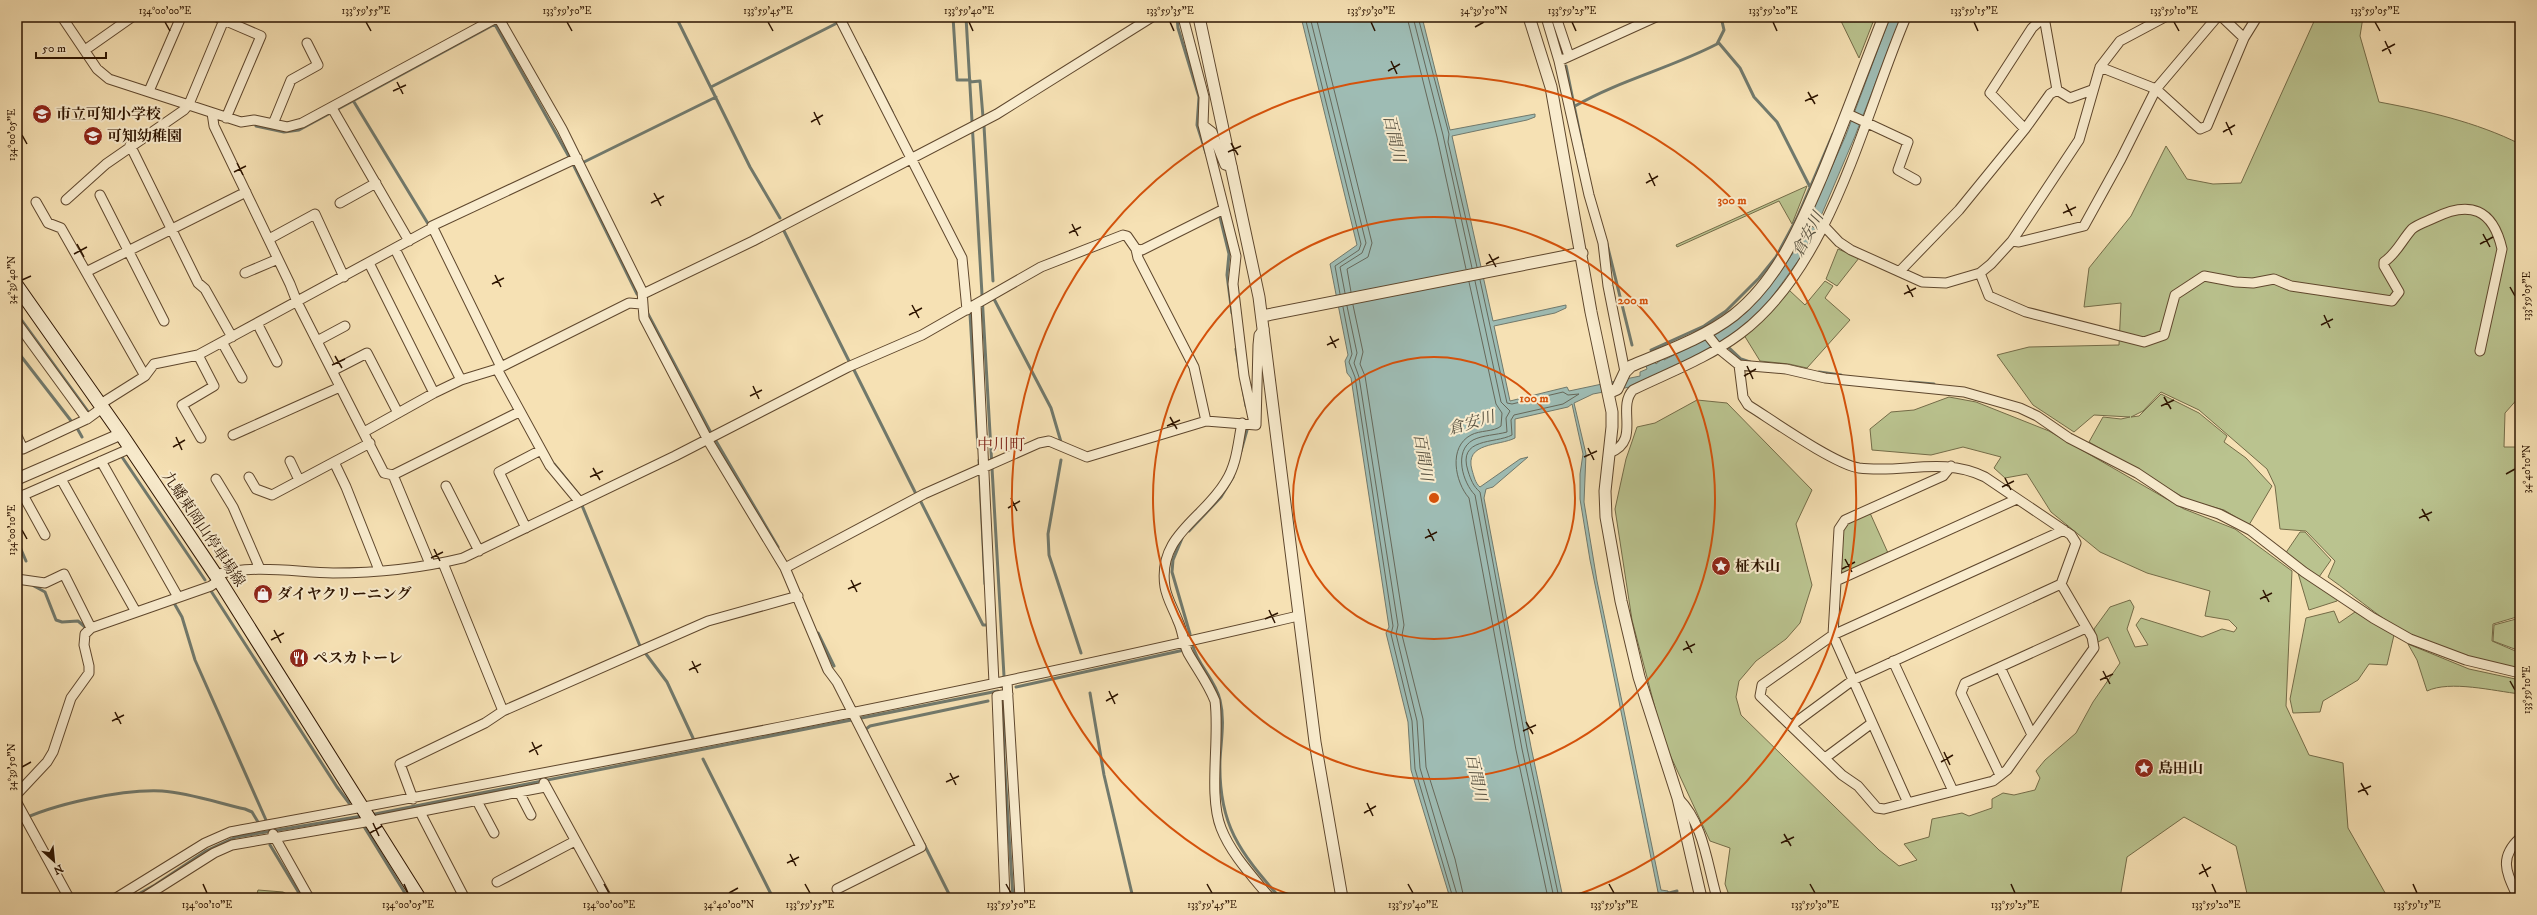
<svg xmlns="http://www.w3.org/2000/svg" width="2537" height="915" font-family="'IM FELL DW Pica','Noto Serif JP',serif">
<rect width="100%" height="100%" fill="#f6e1b4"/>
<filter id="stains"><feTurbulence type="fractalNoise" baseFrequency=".005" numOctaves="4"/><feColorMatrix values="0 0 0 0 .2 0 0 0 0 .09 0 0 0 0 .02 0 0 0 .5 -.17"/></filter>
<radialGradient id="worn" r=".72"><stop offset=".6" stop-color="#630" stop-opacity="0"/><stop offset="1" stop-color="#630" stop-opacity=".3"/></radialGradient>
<path fill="#bac38f" stroke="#746c48" d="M1839,17H1875L1859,58Z
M2316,17H2363L2360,36L2379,102C2427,111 2476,122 2520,144V396L2505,413L2504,447H2520V616L2493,624L2492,641L2520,653V671C2490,664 2451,657 2423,643C2389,626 2359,599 2328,577L2335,561L2306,531L2280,529L2275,486L2267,469L2199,410L2161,392L2143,411L2131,417L2139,416L2161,394L2199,413L2227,436L2224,442L2246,458L2272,486L2249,525L2224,510L2188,500L2089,442L2103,417L2121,419L2130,417L2094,415L2074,432L2033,405L1997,355L2029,347L2119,345L2121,303L2084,307L2089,268L2131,216L2166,146L2187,179L2213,184L2241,183Z
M1807,186L1792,224L1779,201L1677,247L1676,245Z
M1838,249L1859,258L1837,286L1826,279Z
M1825,281L1833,286L1825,298L1850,320L1807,368L1789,364L1760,361L1744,335L1772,310L1789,290L1805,305Z
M1949,397L1976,402L2049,431L2184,509L2235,529L2292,571L2286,706L2309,755L2343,763L2348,828L2388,898H2248L2236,846L2184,817L2127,857L2120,898H1730L1725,884L1730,848L1710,841L1664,742L1632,620L1615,509L1626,459L1637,427L1655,423L1697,400L1727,403L1812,490L1796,524L1812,585L1800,623L1786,639L1756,661L1739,681L1736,697L1741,715L1879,850L1899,866L1917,860L1904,844L1929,837L1932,819L1962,813L1969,816L1992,808V799L2003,793L2014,795L2035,790L2040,778L2036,771L2045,760L2076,733L2093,702L2120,663L2108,637L2098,642L2094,629L2110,607L2130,600L2134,607L2127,629L2135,647L2148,645L2136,625L2141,618L2202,637L2222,629L2234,632L2237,628L2229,620L2205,616L2210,591L2147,573L2100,552L2051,512L2027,474L2005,478L1994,468L2001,457L1963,447L1931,455L1872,450L1870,429L1891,412L1914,410Z
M1870,513L1888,553L1844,573L1840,571L1843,530L1847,524Z
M2300,532H2305L2331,560L2319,577L2285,554Z
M2298,573L2338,599L2337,601L2309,610Z
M2334,611L2339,623L2355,612L2394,635L2387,665L2369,664L2358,680L2323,701L2320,712L2293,713L2290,699L2306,618Z
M2520,618V651L2493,641L2494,625Z
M2408,644L2469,669L2520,680V694C2494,691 2450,680 2427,691L2417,660Z
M258,890L283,892L294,898H256Z"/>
<path fill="#9ebcb4" stroke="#71796c" d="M1301,17H1422L1450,130L1535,114V117L1527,120L1452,136L1493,321L1566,305V308L1555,313L1494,326L1510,401L1567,387L1569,391L1640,376V372L1647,369L1646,366L1655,362L1656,364L1663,358L1664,360L1718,333L1747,312L1775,279L1795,250L1846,135L1890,17H1901L1855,136L1815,230L1803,254L1767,304L1753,319L1720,343L1635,386L1593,394L1574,403L1586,454L1584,502L1597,581L1661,890L1668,891L1669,894L1659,895L1658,892L1590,560L1580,499V474L1583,454L1572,404L1568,407L1515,419V438C1500,446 1464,442 1472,470C1474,476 1475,483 1480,487L1520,459L1528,457L1493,487L1486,489L1484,498L1531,747L1563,898H1450L1411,770L1408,722L1386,633L1389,627L1351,378L1347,373L1345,361L1348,355L1331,269L1330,264L1357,245Z"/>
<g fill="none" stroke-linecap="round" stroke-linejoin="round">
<path stroke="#66685a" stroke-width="1" d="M1305,17L1361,244L1359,250L1335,266L1340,294
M1310,17L1366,243L1362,253L1340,267L1345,293
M1316,17L1372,243L1368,257L1347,269L1351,292
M1407,17L1437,137L1466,269
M1413,17L1443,135L1472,268
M1418,17L1449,134L1448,142L1477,267
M1480,280L1507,403L1512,404L1563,392L1568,395L1579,394L1563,404L1514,415L1511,420L1512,435C1495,444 1457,437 1468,471C1471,480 1473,486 1480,492L1527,748L1559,898
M1475,281L1501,402L1510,411L1506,418L1507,432C1496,435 1483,435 1473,440C1453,451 1463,483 1475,495L1522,749L1554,898
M1469,282L1496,404L1502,413L1501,426C1494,432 1480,430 1471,435C1448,447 1455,482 1469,498L1516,750L1548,898
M1353,305L1363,352L1360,364L1365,376L1404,625L1402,635L1423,719L1426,767L1455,859L1464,898
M1347,306L1357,353L1354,363L1359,377L1398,625L1396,634L1417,721L1420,768L1458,898
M1343,307L1352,354L1349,362L1355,377L1393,626L1391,634L1412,721L1415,769L1453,898"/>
<path stroke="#71796c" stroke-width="3" d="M676,17L750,167L780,218
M953,17L957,80H970
M966,17L1004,676
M1177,17L1178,28L1199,97L1197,125L1206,153
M1551,17L1562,51
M493,21L573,164L637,294
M1718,42L1740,68L1754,97L1777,122L1810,187
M864,57L892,112
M1566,66L1585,159
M970,82L980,81L983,117
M711,87L849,17
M354,102L430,227
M1575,106C1620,80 1671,68 1717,44L1724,30L1721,17
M256,126L284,132L299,130L495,24
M984,126L993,281
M584,162L716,97
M1219,213L1229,254L1227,275L1232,313
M783,229L849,361
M1607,244L1632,345
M994,299L1051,408L1061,442
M647,312L711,433
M17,314L89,413
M970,314L978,448
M1726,345L1741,359L1750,362
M1236,349L1246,406
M1651,350L1704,326L1726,311L1759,278L1776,257L1797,218L1833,134
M17,351L72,422
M854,370L916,494
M1819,372L1841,375
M1910,382L1934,384
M77,428L82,437
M716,441L778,547
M1241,451L1247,430
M122,457L205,580
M979,460L985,584
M1061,460L1048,534L1049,555L1081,653
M554,464L579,495
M920,500L983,625H988
M581,503L640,646L667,682L693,738
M1189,531L1221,497L1233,477
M1183,536L1173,560L1172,572L1190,634
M17,540L26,561
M34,586L45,592L56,620L62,622L78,621L85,627
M211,591L337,787L349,803
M174,603L182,617L195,660L266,820
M818,633L834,666
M1193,646C1197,664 1215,679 1220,700C1225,720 1221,740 1220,760C1218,825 1240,852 1280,898
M1016,687L1184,650
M1090,693L1104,775L1133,898
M1004,700V756L1013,898
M867,732L866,729L870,726L988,701
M703,759L773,898
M370,815L998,691
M17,822C52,804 123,789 162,791C190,793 218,803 245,809L252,812L258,822
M363,825L408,898
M924,844L951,898
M270,845L302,898
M1665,894L1677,891
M131,898L155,885L206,851L236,837L362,816"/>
<defs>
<path id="minor" d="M62,17L97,69L109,79L241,122L254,120L287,127L302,123L498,17
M217,17L261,36L226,118
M498,17L562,129L642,291L644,318L710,444L785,568L828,670L837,682L921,847L837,889
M839,17L962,258L967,310
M1183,17L1204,97L1203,125L1236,256L1233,284L1244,376L1254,423
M1546,17L1559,61L1589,195L1603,243L1608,286L1625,372
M1556,17L1569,56
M2044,17L2057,90
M2222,17L2244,38
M85,50L132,17
M1559,61L1656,17
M2100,67L2156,89L2200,129L2207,126L2244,38L2257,17
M2057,90L2070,98L2092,90
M149,91L181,17
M332,108L409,241
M212,113L214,126L290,284L297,302L384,473L393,475L519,412
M1848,114L1908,142L1898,170L1916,180
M273,124L291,80L318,65L307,43
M1203,125L1212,132L1225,165L1232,167
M2025,129L1990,93L2032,28L2043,18
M130,145L198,283L205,289L232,337
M100,195L164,321
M66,200L106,164L184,110L189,104L224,20
M36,202L48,223L61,228L145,376
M340,203L376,183
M1804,218L1823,225L1839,242L1851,250L1922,282L1946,283L1980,273L1991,264L2012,241L2079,140L2100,67L2120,41L2165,17
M269,239L315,214L344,277
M2012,241L2019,242L2084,226L2121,159L2156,89L2217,17
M395,249L461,380
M1136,249L1138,258L1194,367L1206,421
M369,263L434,393
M1900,271L1959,210L2025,129L2050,94L2057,90
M86,272L246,192
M245,273L278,259
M1980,273L1989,296L2026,312L2144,342L2164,335L2175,295L2204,276L2236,282L2253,283L2274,279L2291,286L2392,301L2399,292L2384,266V262C2397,253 2402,240 2412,229C2418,224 2428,221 2434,218C2470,200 2493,209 2502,249L2480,351
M643,294L753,241L997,114L1152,17
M976,305L994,683
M17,323L87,419
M257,323L277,362
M1706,333L1718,348L1739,365L1786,369L1825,378L1964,392L2020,408L2037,416L2069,438L2137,473L2179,501L2219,514L2250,530L2304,572L2373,618L2410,639L2466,660L2520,673
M317,341L345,326
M222,342L242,378
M198,355L214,386L182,405L201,438
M1739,365L1743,397L1748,405C1772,420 1834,464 1859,468C1904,474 1941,456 1985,477L2071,535L2076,543L2061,584L1853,680L1792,725
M501,367L432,226L577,158
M497,369L550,466L579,501
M332,371L367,353L398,413
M99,405L145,376L154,364L198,355L432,228
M1242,423C1238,442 1237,464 1226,481C1204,519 1157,535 1165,587C1167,599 1174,610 1178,621C1183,631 1183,643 1188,653C1197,669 1208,683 1215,701C1220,738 1208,795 1221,828C1231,854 1253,877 1270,898
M364,432L434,393L461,380L497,369L629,303L641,304
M233,435L340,387
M17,436L23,449L87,419L102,408
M370,443L334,462L346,487L379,570
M1609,453C1642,441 1616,408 1633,390C1668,373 1708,358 1740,334C1831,266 1863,118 1906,17
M101,461L178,597
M290,461L299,480
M393,475L430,564
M249,477L256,489L272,495L334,462
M61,479L136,612
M216,479L233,507L260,569
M446,486L479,551
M23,495L45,535
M17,498L131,448
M526,528L499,472L541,450
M785,568L924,494L1039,443L1049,441L1087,457L1206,421L1256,425L1258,345L1259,335L1264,329
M215,575C254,564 294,572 333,573C375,573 422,568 463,558L675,456L848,367L922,335L1041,267L1123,235L1127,236L1136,249L1142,250L1224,209
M17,579L45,583L64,574L91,628
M1836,581L2017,499
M2061,584L2092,637L2094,648L2007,770L1993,781L1884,809L1877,808L1858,786L1842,775L1760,696L1762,685L1833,635L2064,530
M1893,661L1953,791
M2000,667L2032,735
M1007,682L1020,898
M503,711L708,621L798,596
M1825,758L1872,723
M2000,775L1961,693L1965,683L2086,628
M544,783L607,898
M519,792L531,815
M17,794L47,762L53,752L71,698L89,673V666L84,645L85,634L91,628L211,586L219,580
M1678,798C1704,824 1707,864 1717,898
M413,799L400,764L485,723L503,711L443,563
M477,801L494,833
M17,803L69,898
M1908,803L1833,635L1839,529L1845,520L1943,476L1951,466
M420,812L463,895
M273,834L309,898
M497,882L575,841
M116,898L205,843L230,832C587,765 944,699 1298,616
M143,898L214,853L232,845L377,820L545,787
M1005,898L997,696L1008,694
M2518,898C2508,875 2497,859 2520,838"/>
<path id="tertiary" d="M1199,17L1259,297L1315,742L1342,898
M1529,17L1551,87L1591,312L1612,412V427L1605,491L1606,517L1621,601L1639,677L1678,798L1701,898
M1262,316L1582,253
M1608,393L1617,389L1625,372L1631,366C1667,351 1704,338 1734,315C1778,280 1800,227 1821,178C1843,125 1863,70 1884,17
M17,479L121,434"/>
<path id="secondary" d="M17,286L121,434L219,580L419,898"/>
</defs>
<use href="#minor" stroke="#5f472d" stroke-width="11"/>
<use href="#tertiary" stroke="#5f472d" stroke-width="13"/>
<use href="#secondary" stroke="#2d1400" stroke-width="15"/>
<use href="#minor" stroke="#f9ecce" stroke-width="9"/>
<use href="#tertiary" stroke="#f9ecce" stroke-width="11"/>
<use href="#secondary" stroke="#f9ecce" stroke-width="13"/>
</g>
<path fill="none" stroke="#2d1400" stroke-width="1.5" d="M165,22L170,31M366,22L371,31M567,22L572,31M768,22L773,31M969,22L973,31M1170,22L1174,31M1371,22L1375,31M1572,22L1576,31M1773,22L1777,31M1974,22L1978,31M2174,22L2179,31M2375,22L2380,31M1475,27L1484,22M2385,41L2391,54M2382,51L2395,44M1391,61L1397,74M1388,71L1400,64M397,82L403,94M393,91L406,85M1808,92L1815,104M1805,101L1818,95M814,112L820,125M811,122L823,115M2226,122L2232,135M2223,132L2235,125M22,135L27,144M1231,143L1238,155M1228,152L1241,146M237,163L243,175M234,172L246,166M1649,173L1655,186M1646,183L1658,176M654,193L661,206M651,203L664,196M2066,204L2072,216M2063,213L2076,207M1072,224L1078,236M1069,233L1081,227M2483,234L2490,247M77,244L84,257M2480,244L2493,237M74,254L87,247M1489,254L1496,267M1486,264L1499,257M495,275L501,287M22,280L31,276M492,284L504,278M1907,285L1913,297M2510,287L2515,296M1904,294L1916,288M912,305L919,318M909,315L922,308M2324,315L2330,328M2321,325L2333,319M1330,336L1336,348M1327,345L1339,339M335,356L342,368M332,365L345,359M1747,366L1753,379M1744,376L1756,369M753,386L759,399M750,396L762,390M2164,397L2171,409M2161,406L2174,400M1170,417L1177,429M1167,426L1180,420M176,437L182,450M173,447L185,440M1588,448L1594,460M1584,457L1597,451M593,468L600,480M2506,474L2515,469M590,477L603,471M2005,478L2011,490M2002,487L2014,481M1011,498L1017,511M1008,508L1020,501M2422,509L2429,521M2419,518L2432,512M1428,529L1434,541M22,530L27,539M1425,538L1437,532M434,549L440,561M431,558L443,552M1845,559L1852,572M1842,569L1855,562M851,580L857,592M848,589L861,583M2263,590L2269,602M2260,599L2272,593M1269,610L1275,623M1265,619L1278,613M274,630L281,643M271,640L284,633M1686,641L1692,653M1683,650L1695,644M692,661L698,673M689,670L701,664M2103,671L2110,684M2100,680L2113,674M2510,681L2515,690M1109,691L1115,704M1106,701L1118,694M115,712L121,724M112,721L124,715M1526,722L1533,734M1523,731L1536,725M532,742L538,755M529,752L542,745M1944,752L1950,765M1941,762L1953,755M22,767L31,762M950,773L956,785M946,782L959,776M2361,783L2368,795M2358,792L2371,786M1367,803L1373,816M1364,813L1376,806M373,823L379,836M370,833L382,826M1784,834L1791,846M1781,843L1794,837M790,854L796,866M787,863L799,857M2202,864L2208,877M2199,874L2211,867M203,884L207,893M404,884L408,893M604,884L609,893M805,884L810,893M1006,884L1011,893M1207,884L1212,893M1408,884L1413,893M1609,884L1614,893M1810,884L1815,893M2011,884L2015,893M2212,884L2216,893M2413,884L2417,893M729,893L738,888"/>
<g fill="none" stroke="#d5520b" stroke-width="2">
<circle cx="1434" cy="498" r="141"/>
<circle cx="1434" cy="498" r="281"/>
<path d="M1297 897A422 422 0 1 1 1571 897"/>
</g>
<defs>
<symbol id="school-disc" viewBox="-11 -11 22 22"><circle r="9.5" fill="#8f2418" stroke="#f9ecce"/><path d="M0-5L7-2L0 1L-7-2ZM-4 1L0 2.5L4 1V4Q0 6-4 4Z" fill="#fff"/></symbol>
<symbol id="sight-disc" viewBox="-11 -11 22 22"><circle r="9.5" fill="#8f2418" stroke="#f9ecce"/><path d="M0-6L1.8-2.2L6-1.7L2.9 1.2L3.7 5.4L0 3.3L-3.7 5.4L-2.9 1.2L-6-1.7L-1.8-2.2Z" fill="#fff"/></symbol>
<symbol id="shop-disc" viewBox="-11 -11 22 22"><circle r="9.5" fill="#8f2418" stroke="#f9ecce"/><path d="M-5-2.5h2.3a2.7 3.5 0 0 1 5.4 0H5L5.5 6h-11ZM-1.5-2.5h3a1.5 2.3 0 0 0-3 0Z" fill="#fff"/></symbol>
<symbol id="restaurant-disc" viewBox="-11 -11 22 22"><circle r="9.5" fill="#8f2418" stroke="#f9ecce"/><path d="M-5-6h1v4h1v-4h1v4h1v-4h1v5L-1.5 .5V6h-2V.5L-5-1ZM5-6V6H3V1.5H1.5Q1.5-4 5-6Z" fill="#fff"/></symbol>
</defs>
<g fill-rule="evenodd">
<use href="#school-disc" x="31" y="103" width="22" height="22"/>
<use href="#school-disc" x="82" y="125" width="22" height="22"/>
<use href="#sight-disc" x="1710" y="555" width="22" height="22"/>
<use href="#shop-disc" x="252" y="583" width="22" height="22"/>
<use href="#restaurant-disc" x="288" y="647" width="22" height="22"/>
<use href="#sight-disc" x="2133" y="757" width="22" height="22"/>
</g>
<g text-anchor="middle" stroke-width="4" stroke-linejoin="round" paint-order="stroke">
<g font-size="15" font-weight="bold" fill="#2d1400" stroke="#f9ecce" text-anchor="start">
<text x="56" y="119">市立可知小学校</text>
<text x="107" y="141">可知幼稚園</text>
<text x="1735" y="571">柾木山</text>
<text x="277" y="599">ダイヤクリーニング</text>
<text x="313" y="663">ペスカトーレ</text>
<text x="2158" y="773">島田山</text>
</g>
<g font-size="15" fill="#2d1400" stroke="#f9ecce">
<text transform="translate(204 529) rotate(56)" y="5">九蟠東岡山停車場線</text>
</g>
<g font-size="16" font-style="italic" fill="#554f3f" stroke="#f9ecce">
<text transform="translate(1395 138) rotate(77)" y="6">百間川</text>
<text transform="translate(1807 234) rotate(-62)" y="6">倉安川</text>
<text transform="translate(1471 422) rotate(-16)" y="6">倉安川</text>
<text transform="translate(1424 457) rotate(81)" y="6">百間川</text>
<text transform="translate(1477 777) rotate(78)" y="6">百間川</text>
</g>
<g font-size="16" fill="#7a1f14" stroke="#f9ecce">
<text x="1001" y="450">中川町</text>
</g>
</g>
<circle cx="1434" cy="498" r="6" fill="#d5520b" stroke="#f9ecce" stroke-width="2"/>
<g font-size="12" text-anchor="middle" font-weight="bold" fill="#d5520b" stroke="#f9ecce" stroke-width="4" stroke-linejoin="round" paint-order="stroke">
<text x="1732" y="204">300 m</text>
<text x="1633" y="304">200 m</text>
<text x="1534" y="402">100 m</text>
</g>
<rect width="2537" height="915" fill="none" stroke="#f6e1b4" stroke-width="44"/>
<g transform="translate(54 861) rotate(153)" stroke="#f9ecce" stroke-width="3" paint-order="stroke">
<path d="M0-3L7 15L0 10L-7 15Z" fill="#2d1400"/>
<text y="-6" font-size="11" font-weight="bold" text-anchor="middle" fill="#2d1400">N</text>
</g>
<path d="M36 52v6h70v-6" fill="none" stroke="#2d1400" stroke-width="2"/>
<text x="42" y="52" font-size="12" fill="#2d1400" stroke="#f9ecce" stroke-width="3" paint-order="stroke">50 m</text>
<rect x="22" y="22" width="2493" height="871" fill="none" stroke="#2d1400" stroke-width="1.5"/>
<g font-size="10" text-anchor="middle" fill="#2d1400">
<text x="165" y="14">134°00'00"E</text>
<text x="366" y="14">133°59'55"E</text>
<text x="567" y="14">133°59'50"E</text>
<text x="768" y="14">133°59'45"E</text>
<text x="969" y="14">133°59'40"E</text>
<text x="1170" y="14">133°59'35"E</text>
<text x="1371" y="14">133°59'30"E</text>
<text x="1484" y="14">34°39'50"N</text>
<text x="1572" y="14">133°59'25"E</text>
<text x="1773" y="14">133°59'20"E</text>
<text x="1974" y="14">133°59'15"E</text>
<text x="2174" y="14">133°59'10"E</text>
<text x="2375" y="14">133°59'05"E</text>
<text transform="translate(11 135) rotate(-90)" y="4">134°00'05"E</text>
<text transform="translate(11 280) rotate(-90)" y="4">34°39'40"N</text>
<text transform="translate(2526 296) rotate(-90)" y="4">133°59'05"E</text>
<text transform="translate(2526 469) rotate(-90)" y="4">34°40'10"N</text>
<text transform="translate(11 530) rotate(-90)" y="4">134°00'10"E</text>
<text transform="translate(2526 690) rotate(-90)" y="4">133°59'10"E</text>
<text transform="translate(11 767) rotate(-90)" y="4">34°39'50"N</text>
<text x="207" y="908">134°00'10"E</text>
<text x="408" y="908">134°00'05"E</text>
<text x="609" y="908">134°00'00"E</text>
<text x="729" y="908">34°40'00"N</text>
<text x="810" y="908">133°59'55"E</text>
<text x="1011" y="908">133°59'50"E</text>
<text x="1212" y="908">133°59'45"E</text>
<text x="1413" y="908">133°59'40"E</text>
<text x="1614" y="908">133°59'35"E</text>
<text x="1815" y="908">133°59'30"E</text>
<text x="2015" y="908">133°59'25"E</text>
<text x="2216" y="908">133°59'20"E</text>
<text x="2417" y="908">133°59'15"E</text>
</g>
<rect width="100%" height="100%" filter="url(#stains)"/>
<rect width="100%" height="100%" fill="url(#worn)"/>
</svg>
